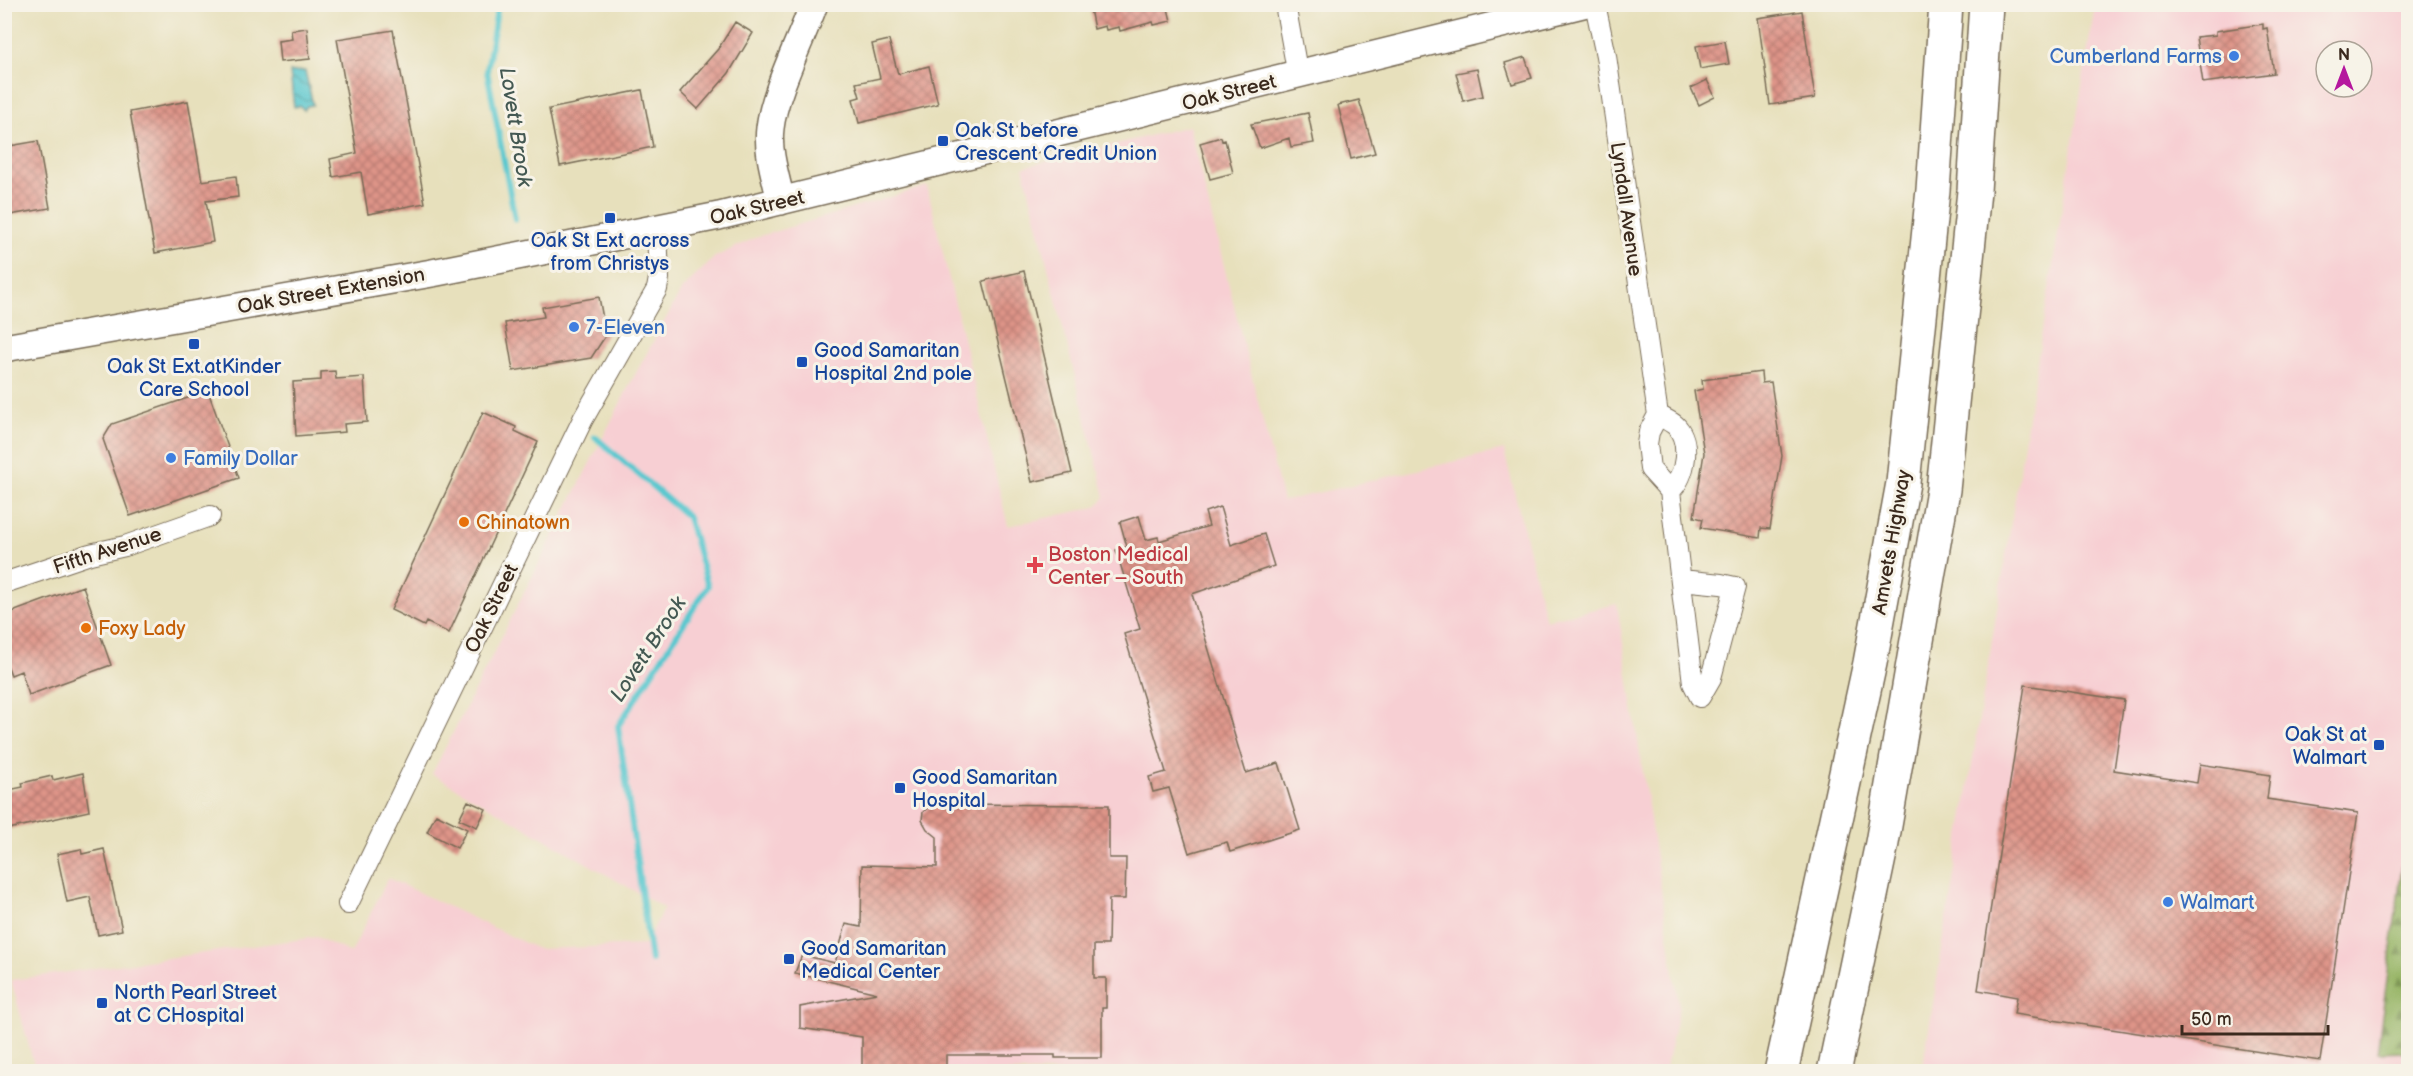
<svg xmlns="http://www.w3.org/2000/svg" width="2413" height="1076" font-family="'Balsamiq Sans',sans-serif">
<defs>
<pattern id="forest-firs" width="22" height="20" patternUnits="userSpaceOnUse" patternTransform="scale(1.5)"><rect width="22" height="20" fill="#98b668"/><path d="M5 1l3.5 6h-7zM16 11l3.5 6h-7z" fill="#7d9455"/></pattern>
<pattern id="water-waves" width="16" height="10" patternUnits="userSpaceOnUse" patternTransform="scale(1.5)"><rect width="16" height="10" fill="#5ac8cf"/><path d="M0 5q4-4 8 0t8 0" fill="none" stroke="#4ca3a7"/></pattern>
<pattern id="building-cross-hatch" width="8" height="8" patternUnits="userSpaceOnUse" patternTransform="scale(1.5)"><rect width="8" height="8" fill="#de9488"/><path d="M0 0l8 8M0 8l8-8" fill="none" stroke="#b5796f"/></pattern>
</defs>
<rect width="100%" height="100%" fill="#f7f3e8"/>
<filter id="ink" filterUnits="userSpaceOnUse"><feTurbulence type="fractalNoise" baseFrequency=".0167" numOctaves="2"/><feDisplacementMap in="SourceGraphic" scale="12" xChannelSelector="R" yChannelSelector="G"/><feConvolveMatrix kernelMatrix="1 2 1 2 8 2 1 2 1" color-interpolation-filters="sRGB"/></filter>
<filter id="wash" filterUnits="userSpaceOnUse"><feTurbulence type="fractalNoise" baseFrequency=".008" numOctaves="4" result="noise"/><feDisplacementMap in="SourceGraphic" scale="24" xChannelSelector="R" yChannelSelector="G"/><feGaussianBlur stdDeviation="1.35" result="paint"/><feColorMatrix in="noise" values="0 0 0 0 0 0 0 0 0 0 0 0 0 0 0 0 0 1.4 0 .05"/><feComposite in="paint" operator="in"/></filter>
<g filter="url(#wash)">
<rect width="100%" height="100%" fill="#e7e0bc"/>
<path fill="#f7cfd3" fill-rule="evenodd" d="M2095,5H2408V1071L1922,1072ZM2326,51H2362V87H2326Z
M1189,126L1283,501L1504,450L1546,620L1617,604L1679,1006L1665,1072H36L11,980L317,937L351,953L388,878L538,949L645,945L664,908L432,774L630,384L682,289L715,257L757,237L927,186L1008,526L1096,507L1105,497L1023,167Z"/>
<path fill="url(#forest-firs)" stroke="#6a7043" stroke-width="1.5" d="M2408,823V1052L2377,1053Z"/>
<path fill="url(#water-waves)" stroke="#4a7976" stroke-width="1.5" d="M305,71L313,105L307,106L304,110L300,106L294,107L290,72Z"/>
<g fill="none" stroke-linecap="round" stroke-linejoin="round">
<path stroke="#5ac8cf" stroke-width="6" d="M498,4L487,71L515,219
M595,437L688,517L708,586L618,726L651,960"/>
</g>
<g id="blocks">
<path fill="url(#building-cross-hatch)" d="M1089,4H1167L1171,21L1154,25L1153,22L1120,31L1119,27L1106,30L1105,26L1094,29Z
M1802,11L1815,98L1770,105L1758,18Z
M735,22L753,33L729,73L698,109L680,92L718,49Z
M2263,24V29L2267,28L2274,73L2203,83L2196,37L2216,35V31Z
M307,28L310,59L280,62L278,41L292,39L291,30Z
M393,30L425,203L368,214L361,172L333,177L330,159L357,153L337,39Z
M889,40L898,74L929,66L938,104L859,123L853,99L860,97L856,83L880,78L872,44Z
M1725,41L1729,64L1700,69L1696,46Z
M1525,57L1532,78L1512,84L1505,63Z
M1477,69L1483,96L1463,101L1456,73Z
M1707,80L1715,97L1699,105L1691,88Z
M642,90L653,147L560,166L549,109Z
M1359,100L1375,153L1351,159L1338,105Z
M188,101L202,181L236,176L238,197L206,201L213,242L155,253L130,112Z
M1308,113L1314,143L1291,147L1289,138L1260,148L1251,124Z
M1221,137L1222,141L1225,140L1233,173L1210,179L1200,143Z
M38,141L50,208L4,216V147Z
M1024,271L1072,473L1032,482L983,281Z
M599,297L606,335L591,358L513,371L505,323L544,317L542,307Z
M335,371L336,379L364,377L367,422L344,424L345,432L296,436L293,382L321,380V372Z
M1761,372L1762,383L1771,382L1782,456L1770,529L1761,528L1760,538L1701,528L1703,519L1694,517L1704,453L1694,391L1703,389L1702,380Z
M208,391L239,478L130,516L103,439L112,424Z
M483,412L516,427L515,431L538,442L449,633L426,622L424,626L391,610Z
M1220,507L1231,545L1264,534L1274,566L1192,594L1246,773L1279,763L1300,830L1230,852L1227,842L1189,853L1169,788L1153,792L1149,777L1166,772L1124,634L1140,629L1116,550L1127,547L1120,522L1139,516L1146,540L1158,537L1159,541L1209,526L1205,512Z
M83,586L111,665L29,695L21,671L11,675L8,667L4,668V615Z
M2025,685L2124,700L2114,770L2197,783L2200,764L2270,775L2267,799L2358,813L2320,1061L2014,1014L2017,997L1978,990Z
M83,773L89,811L4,830V791L23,787L22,783L52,776L53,780Z
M468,801L486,809L477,827L459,819Z
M932,804L1109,805V858H1126L1125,899H1109L1108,945H1094V978H1106V1008H1102V1058H1055V1055H946V1071H862V1037L800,1028V1007L877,993L795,973L802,955L835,963L846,924L861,927L862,865L937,867V837L927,829L922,820L923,812Z
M436,814L467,829L457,848L427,832Z
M81,849L82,854L104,849L122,930L98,935L90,897L67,902L57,854Z"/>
</g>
</g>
<g filter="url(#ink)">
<use href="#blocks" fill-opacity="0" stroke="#776a55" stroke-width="1.5"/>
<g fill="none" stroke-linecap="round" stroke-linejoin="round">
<defs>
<path id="street" d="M1285,4L1298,76
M1595,4L1606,56L1658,415L1649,432L1647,444L1650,469L1670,491L1693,683L1700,697L1711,678L1735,587L1721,584L1681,580
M1658,415C1663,418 1670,421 1675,425C1692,441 1686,476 1670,491
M4,583L90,554L125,546L210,516
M348,904L583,419L657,289L659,278L657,229"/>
<path id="secondary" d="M781,201C776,178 767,152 770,128C774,92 801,40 814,4
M4,348L432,273L719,216L1583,4"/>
<path id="highway" d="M1781,1072L1870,663L1903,483L1933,190L1946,4
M1834,1072L1882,843L1943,490L1974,191L1986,4"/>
</defs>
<use href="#street" stroke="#776a55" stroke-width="22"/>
<use href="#secondary" stroke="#776a55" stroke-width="30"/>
<use href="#highway" stroke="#776a55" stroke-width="36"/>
<use href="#street" stroke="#fff" stroke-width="20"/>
<use href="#secondary" stroke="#fff" stroke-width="27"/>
<use href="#highway" stroke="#fff" stroke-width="33"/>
</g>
</g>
<g fill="#3f7fe0" stroke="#f7f3e8" stroke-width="2">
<circle cx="2234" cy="56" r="6"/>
<circle cx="574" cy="327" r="6"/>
<circle cx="171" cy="458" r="6"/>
<circle cx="2168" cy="902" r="6"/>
</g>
<g fill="#1a4fb4" stroke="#f7f3e8" stroke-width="2">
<rect x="937" y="135" width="12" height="12" rx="3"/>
<rect x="604" y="212" width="12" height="12" rx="3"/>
<rect x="188" y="338" width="12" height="12" rx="3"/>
<rect x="796" y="356" width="12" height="12" rx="3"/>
<rect x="2373" y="739" width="12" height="12" rx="3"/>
<rect x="894" y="782" width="12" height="12" rx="3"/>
<rect x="783" y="953" width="12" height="12" rx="3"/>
<rect x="96" y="997" width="12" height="12" rx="3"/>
</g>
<g fill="#e8710a" stroke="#f7f3e8" stroke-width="2">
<circle cx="464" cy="522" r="6"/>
<circle cx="86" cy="628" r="6"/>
</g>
<path fill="#e0444e" stroke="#f7f3e8" stroke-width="2" d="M1032 556h6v6h6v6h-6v6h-6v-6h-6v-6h6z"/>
<g text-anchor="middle" stroke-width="6" stroke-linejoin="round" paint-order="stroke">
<g font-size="20" fill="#366cbe" stroke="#f7f3e8" text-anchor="start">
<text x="2222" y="63" text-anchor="end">Cumberland Farms</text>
<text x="586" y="334">7-Eleven</text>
<text x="183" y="465">Family Dollar</text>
<text x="2180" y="909">Walmart</text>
</g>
<g font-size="20" fill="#3b2a1e" stroke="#f7f3e8">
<text transform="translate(1229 92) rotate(-14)" y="7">Oak Street</text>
<text transform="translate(757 207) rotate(-13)" y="7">Oak Street</text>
<text transform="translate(1627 209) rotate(82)" y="7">Lyndall Avenue</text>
<text transform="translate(331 290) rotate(-10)" y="7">Oak Street Extension</text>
<text transform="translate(1891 542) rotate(-80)" y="7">Amvets Highway</text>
<text transform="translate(107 550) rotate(-18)" y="7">Fifth Avenue</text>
<text transform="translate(491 608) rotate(-64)" y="7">Oak Street</text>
</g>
<g font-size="20" fill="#164399" stroke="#f7f3e8" text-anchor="start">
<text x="955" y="137">Oak St before<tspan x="955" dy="23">Crescent Credit Union</tspan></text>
<text x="610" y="247" text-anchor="middle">Oak St Ext across<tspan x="610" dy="23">from Christys</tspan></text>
<text x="814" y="357">Good Samaritan<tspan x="814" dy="23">Hospital 2nd pole</tspan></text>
<text x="194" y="373" text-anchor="middle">Oak St Ext.atKinder<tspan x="194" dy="23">Care School</tspan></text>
<text x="2367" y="741" text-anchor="end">Oak St at<tspan x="2367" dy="23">Walmart</tspan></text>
<text x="912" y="784">Good Samaritan<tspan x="912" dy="23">Hospital</tspan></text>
<text x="801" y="955">Good Samaritan<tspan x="801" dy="23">Medical Center</tspan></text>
<text x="114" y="999">North Pearl Street<tspan x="114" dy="23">at C CHospital</tspan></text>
</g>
<g font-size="20" fill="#c56008" stroke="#f7f3e8" text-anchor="start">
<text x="476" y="529">Chinatown</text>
<text x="98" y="635">Foxy Lady</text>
</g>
<g font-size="20" fill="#be3a42" stroke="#f7f3e8" text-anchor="start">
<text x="1048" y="561">Boston Medical<tspan x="1048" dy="23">Center – South</tspan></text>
</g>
<g font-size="21" font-style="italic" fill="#445953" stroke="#f7f3e8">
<text transform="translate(516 127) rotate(81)" y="7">Lovett Brook</text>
<text transform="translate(648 649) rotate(-57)" y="7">Lovett Brook</text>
</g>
</g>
<rect width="2413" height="1076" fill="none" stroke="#f7f3e8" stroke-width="24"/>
<g transform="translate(2344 69)"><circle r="28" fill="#f7f3e8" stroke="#aca397" stroke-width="1.5"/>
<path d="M0-4.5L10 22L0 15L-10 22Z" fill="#b5179e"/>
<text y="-9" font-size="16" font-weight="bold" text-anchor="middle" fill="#3b2a1e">N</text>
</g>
<path d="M2182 1025v9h146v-9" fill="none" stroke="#3b2a1e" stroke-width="3"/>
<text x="2191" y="1025" font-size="18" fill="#3b2a1e" stroke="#f7f3e8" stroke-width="4.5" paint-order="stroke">50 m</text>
</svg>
